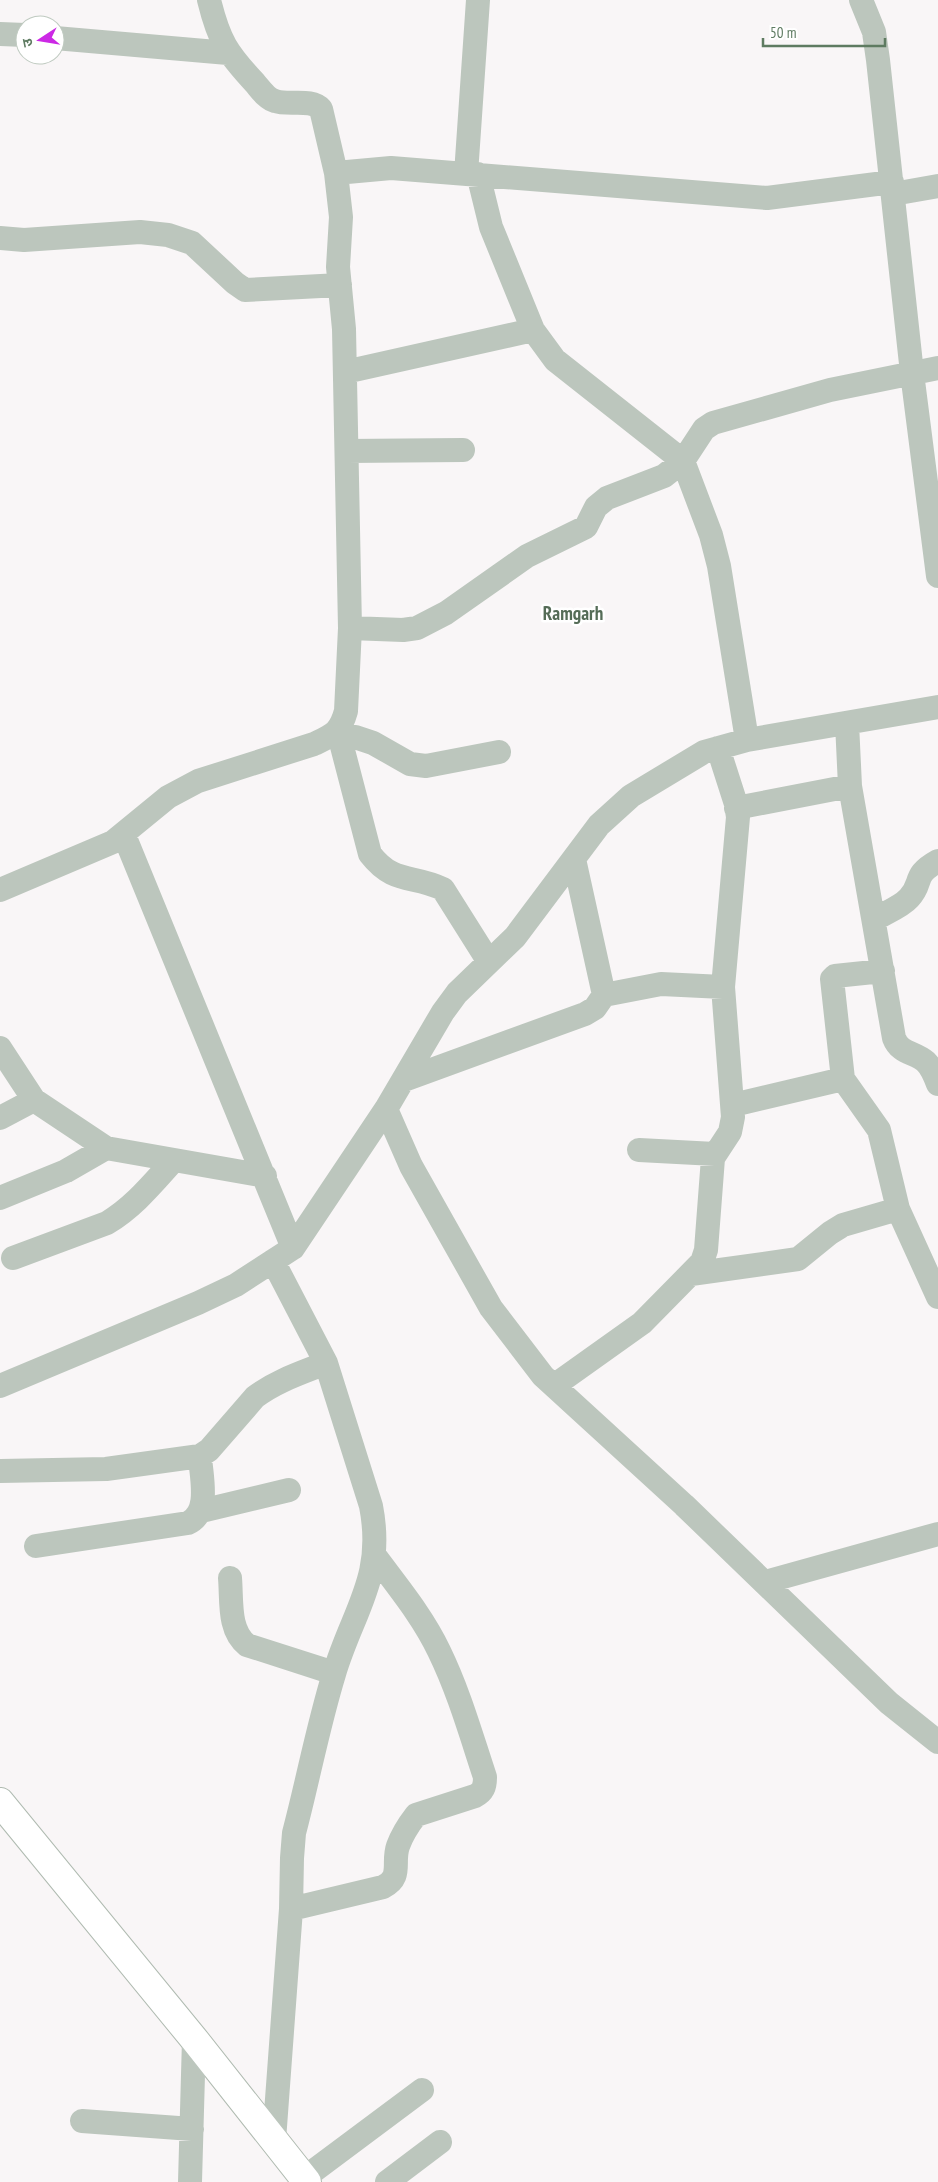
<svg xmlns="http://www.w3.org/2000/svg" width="938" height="2182" font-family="'PT Sans Narrow','Noto Sans Devanagari',sans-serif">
<rect width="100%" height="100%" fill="#f9f6f7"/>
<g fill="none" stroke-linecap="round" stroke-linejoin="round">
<defs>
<path id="major" d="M0,1802L194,2039L307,2182"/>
</defs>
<use href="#major" stroke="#b0bbb1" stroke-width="30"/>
<path stroke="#bcc6bd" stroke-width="24" d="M861,0L874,32L878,60L912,373L938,576
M0,34L25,35
M55,38L228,53
M336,173L391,168L767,198L892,182
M466,174L478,0
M478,174L491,227L533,330L555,360L683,461L711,535L719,566L747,740
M893,194L938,186
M0,238L24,240L140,232L168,235L192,243L235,283L245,290L340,285
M345,372L533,330
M347,451L463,450
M350,628L403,630L417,628L446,613L527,556L586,527L596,507L607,498L664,476L683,461L704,429L713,423L830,390L938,368
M847,723L850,786L894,1038C900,1054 915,1052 926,1062C932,1068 935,1076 938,1084
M338,731L370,854C394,885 412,874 443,889L489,962
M340,736L355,737L373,743L410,764L426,766L499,752
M736,808L850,786
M124,835L293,1248
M0,890L113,842L168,797L198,781L314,744C333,735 340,733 346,711L350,628L344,329L338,267L341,217L336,173L321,109C311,98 289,106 275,101C267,99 261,90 255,83C227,53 219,41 209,0
M875,919C885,913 901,907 909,898C924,882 911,876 938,861
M883,971L835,976L832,979L843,1079L879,1130L898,1209L938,1297
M604,995L661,984L723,987
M0,1048L34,1100L106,1148L265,1176
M404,1080L585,1014L595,1008L604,995L574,859
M733,1105L843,1079
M386,1109L411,1166L491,1308L543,1376L684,1505L889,1703L938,1742
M0,1118L34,1100
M639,1150L715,1154
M0,1198L66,1171L106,1148
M13,1258L107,1223C134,1207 153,1183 174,1160
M273,1261L326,1363L371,1506C385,1578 353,1610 334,1674C318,1726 308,1780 294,1833L292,1858L291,1909L274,2140
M691,1274L798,1259L830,1233L843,1225L898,1209
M555,1385L642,1323L702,1262L706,1250L713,1158L730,1132L733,1117L723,987L738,817L736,804L718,748
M0,1386L198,1303L236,1285L293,1248L386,1109L443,1012L457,993L515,937L599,825L631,796L704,752L747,740L938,707
M0,1471L106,1469L200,1456L209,1450L255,1397C276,1381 301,1373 326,1363
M201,1511L289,1490
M36,1546L188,1523C211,1512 201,1477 200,1456
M230,1578C232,1601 228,1630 247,1645L334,1673
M765,1582L938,1534
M291,1909L383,1887C403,1877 392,1863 398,1846C402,1835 409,1824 416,1815L475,1796C483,1792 485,1787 485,1777C471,1735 459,1692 439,1651C423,1617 398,1587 375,1556
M82,2121L192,2129
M304,2178L422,2090
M190,2182L194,2039
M387,2182L440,2142"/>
<use href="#major" stroke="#fff" stroke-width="28"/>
</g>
<g text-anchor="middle" stroke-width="5" stroke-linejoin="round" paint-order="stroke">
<g font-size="19" font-weight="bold" fill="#556c57" stroke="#fff">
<text x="573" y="620">Ramgarh</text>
</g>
</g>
<g transform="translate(40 40) rotate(258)"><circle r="24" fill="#ffffff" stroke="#bfcac0"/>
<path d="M0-4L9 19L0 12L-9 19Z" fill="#cc29e5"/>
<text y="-8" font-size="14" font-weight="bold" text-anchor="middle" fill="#5e7b61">उ</text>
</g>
<path d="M763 38v8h122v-8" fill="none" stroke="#5e7b61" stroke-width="2.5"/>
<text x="770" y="38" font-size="15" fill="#5e7b61" stroke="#ffffff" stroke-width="4" paint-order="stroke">50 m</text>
</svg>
